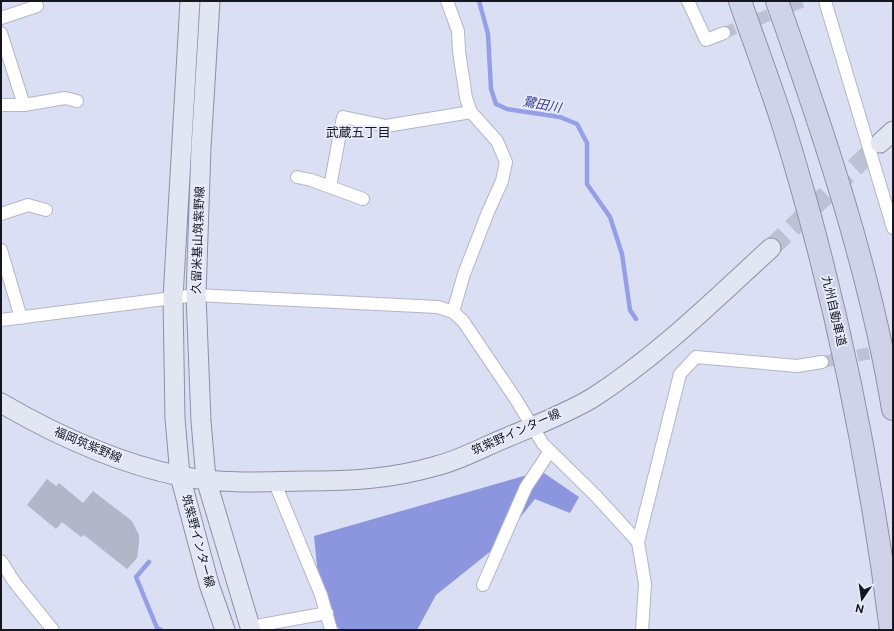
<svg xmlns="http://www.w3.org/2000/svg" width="894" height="631" font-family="'Public Sans','Noto Sans JP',sans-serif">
<rect width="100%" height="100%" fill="#dbdff3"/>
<path fill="#8b96de" d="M541,471L579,497L570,513L535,499L496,547L436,595L417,630H340L321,607L314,536Z"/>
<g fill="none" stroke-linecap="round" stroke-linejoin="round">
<path stroke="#949fe8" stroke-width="4.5" d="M479,1L488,34L491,89L496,104L507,109L560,117L577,124L587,143V184L610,217L622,254L630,310L636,319
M149,562L136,577L157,628L161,630"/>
</g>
<path fill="#b3b6c9" d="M47,479L56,486L59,483L83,503L93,491L132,521L139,535V543L137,558L127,569L84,535L81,537L62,522L56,529L27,505Z"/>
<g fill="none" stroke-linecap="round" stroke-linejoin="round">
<path stroke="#bdc1d3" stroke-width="12" stroke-dasharray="12 6" stroke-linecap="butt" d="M724,33L804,1
M822,362L893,349"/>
<path stroke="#bdc1d3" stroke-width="19" stroke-dasharray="19 10" stroke-linecap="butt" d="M771,248L880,143"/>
<defs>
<path id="street" d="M447,1L458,31L459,51L466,98L471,112L497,141L506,162L502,181L488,212L464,274L453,312
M688,1L706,40L724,33
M825,1L893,228
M1,18L37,6
M1,33L24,105L65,98L77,101
M1,105H24
M297,177L311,180L363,199
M330,187L343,117L386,126L471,112
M1,214L28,205L46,210
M1,250L21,318
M1,320L196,295L438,307L453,312L463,321L515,398L543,444L596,496L638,542L645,584L642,630
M274,481L321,595L331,630
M638,542L680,374L696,357L797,366L822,362
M1,561L15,583L53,630
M483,585L526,487L550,451
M250,627L327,613"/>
<path id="primary" d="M190,1L173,298L175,418L180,476L209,584L225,630
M210,1L201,148L196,295L201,421L206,479L251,630
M880,143L893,131
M1,403C56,435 117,463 180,476C220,484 264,482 304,481C351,481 392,479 436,466C461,460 485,446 508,437C534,426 570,412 594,397C659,355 714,300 771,248"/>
<path id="highway" d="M740,1C754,41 769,81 782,121C834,287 869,458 891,630
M777,1C824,134 870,269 893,409"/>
</defs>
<use href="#street" stroke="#b3b6c9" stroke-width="14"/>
<use href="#primary" stroke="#8e91a3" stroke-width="21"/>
<use href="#highway" stroke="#8e91a3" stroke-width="24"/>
<use href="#street" stroke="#fff" stroke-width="12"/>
<use href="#primary" stroke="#e2e5f2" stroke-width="19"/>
<use href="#highway" stroke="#cfd3ea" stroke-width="22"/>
</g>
<g text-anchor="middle" stroke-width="3.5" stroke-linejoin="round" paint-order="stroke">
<g font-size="12" fill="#16171e" stroke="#e9edfd">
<text transform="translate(198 240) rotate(-88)" y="4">久留米基山筑紫野線</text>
<text transform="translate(834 311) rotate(77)" y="4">九州自動車道</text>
<text transform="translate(516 432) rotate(-24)" y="4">筑紫野インター線</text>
<text transform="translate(88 445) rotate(23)" y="4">福岡筑紫野線</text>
<text transform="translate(198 541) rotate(75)" y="4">筑紫野インター線</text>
</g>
<g font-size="13" font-style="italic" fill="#383a8f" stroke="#e9edfd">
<text transform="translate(542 104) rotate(10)" y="5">鷺田川</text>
</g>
<g font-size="13" fill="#16171e" stroke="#e9edfd">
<text x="358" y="137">武蔵五丁目</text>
</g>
</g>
<rect width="894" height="631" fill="none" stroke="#16171e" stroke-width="4"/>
<g transform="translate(862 599) rotate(193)" stroke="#e9edfd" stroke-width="3" paint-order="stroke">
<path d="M0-3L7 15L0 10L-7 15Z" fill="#16171e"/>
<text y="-6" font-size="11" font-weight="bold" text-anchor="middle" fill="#16171e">N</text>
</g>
</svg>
